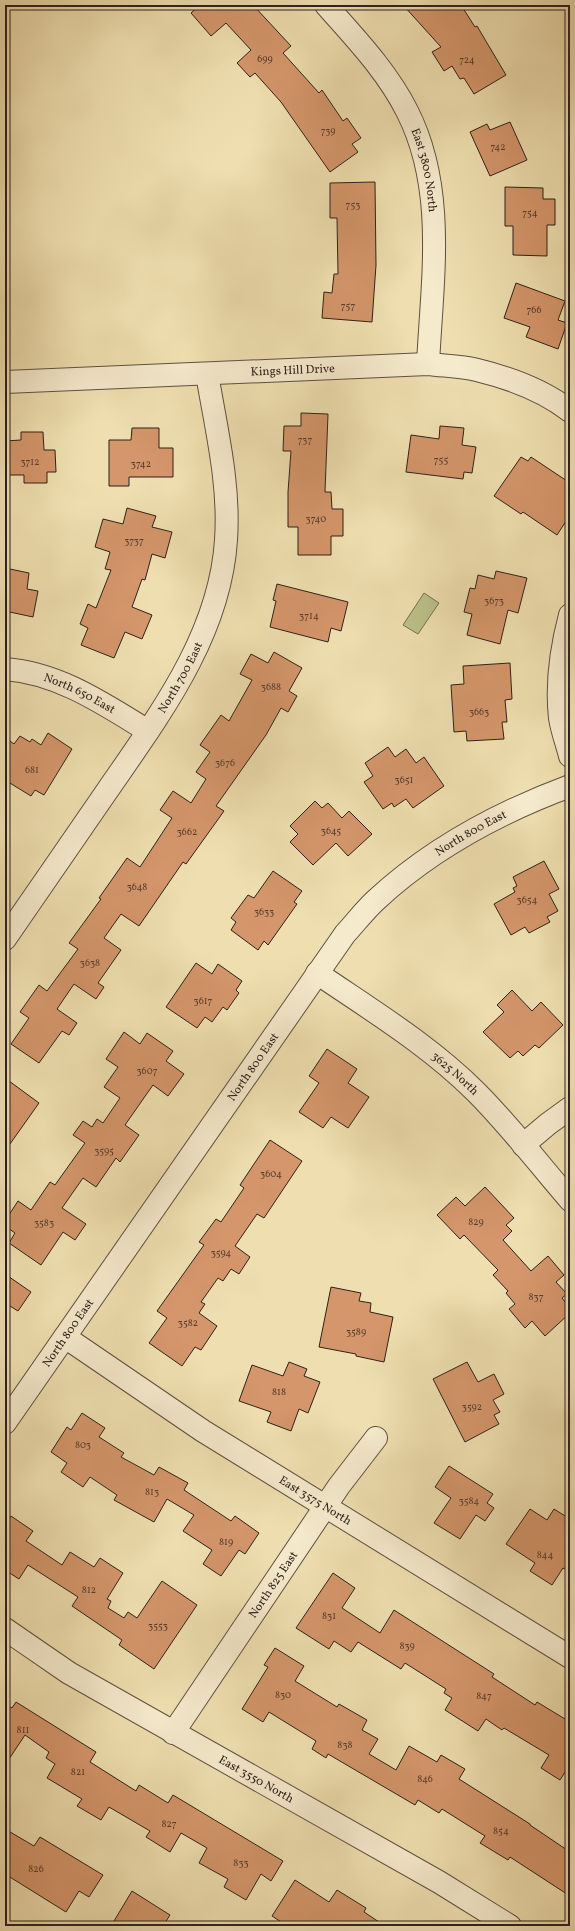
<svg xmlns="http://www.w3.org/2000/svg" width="575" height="1931" font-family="Vollkorn,serif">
<rect width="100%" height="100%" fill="#efdfb0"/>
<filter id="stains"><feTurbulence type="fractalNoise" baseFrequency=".005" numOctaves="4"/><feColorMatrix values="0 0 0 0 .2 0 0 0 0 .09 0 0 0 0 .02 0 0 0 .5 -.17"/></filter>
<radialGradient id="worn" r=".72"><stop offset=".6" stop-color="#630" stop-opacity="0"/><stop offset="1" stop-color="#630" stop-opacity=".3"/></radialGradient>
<path fill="#bbc18a" stroke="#747153" d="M424,593L439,603L418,634L403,625Z"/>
<path fill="#d4966a" stroke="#2d211c" d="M200,5H253L291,46L283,53L319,93L322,90L343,121L347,118L361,138L352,144L358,152L330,172L281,102L255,73L250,77L237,63L251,50L226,23L211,36L191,13Z
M403,5H461L475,27L477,26L506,75L474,94L464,78L460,79L452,66L444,71L432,52L441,47Z
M510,122L527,160L490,176L470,132L487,124L490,130Z
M375,182L376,265L372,322L322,318L324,292L332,293L334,274H338L337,218H330V183Z
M505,187L543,188V199H555V225H547V256L513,255V226H505Z
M516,283L565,301L558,320L567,323L558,349L526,337L530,327L504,318Z
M301,413L328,414L325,492H331L332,509H343V536H331V555H298V527H288V492L291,451H283L284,426H301Z
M440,426L464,428L462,445L476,447L472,473L464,472L463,479L406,472L411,435L439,439Z
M132,428H159V448H173V477H129V486H109V440H131Z
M21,432H43L44,450H55L56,472H47V483H24V475H5V441L21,440Z
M521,457L528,461L531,457L570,483V515L557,535L523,512L521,514L494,496Z
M127,508L156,516L152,527L172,532L165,558L152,554L145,580L142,579L132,607L152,615L142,639L125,632L114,658L81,645L88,628L80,624L88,604L96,608L111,570L105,569L110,552L95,547L103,519L123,524Z
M5,568L29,573L27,589L38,591L33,617L5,611Z
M496,571L527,578L518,613L508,610L500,644L467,635L472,614L464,612L470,588L475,589L478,575L494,579Z
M277,584L348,602L341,631L331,628L328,642L270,627L276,601L273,600Z
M274,652L302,668L289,691L297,696L288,712L281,708L266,735L216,806L224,811L186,864L183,862L139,926L121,914L104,938L121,950L98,983L104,987L96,999L74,984L57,1009L77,1023L69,1035L62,1031L39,1063L11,1044L29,1018L20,1012L39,985L47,991L78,949L69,943L101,899L99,898L127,858L140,867L172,818L160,810L173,791L191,803L206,779L196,772L210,752L200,745L221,715L229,721L252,680L240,674L251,654L268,663Z
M510,663L512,699L505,700L507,722H502L504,739L467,741L466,731L454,732L451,685L464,684L463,666Z
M48,733L72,749L44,795L35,790L31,796L5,780V749L10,741L14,744L20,736L30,742L32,739L41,745Z
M388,747L395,757L406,749L416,763L424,757L444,786L413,808L406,799L394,807L392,803L383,809L364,782L373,776L365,763Z
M315,801L322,808L328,803L342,818L349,811L372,834L348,856L336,843L313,865L290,842L298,834L290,826Z
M544,861L559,889L549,894L558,911L547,917L550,922L529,933L525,927L511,935L494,904L515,892L513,888L517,886L513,877Z
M273,871L302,891L294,902L297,904L268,945L264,941L258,950L231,930L236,922L231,918L248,895L254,898Z
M196,963L212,974L218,964L242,981L236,990L239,993L227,1010L223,1007L212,1022L205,1017L197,1028L166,1007Z
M512,990L532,1011L541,1002L563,1025L539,1048L535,1045L523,1056L518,1051L510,1058L483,1032L504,1012L497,1005Z
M124,1032L140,1044L147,1033L173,1051L166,1061L184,1074L168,1096L153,1085L125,1125L139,1135L120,1162L116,1158L96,1187L83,1178L62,1208L86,1224L75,1240L63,1232L41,1265L9,1243L15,1233L5,1226V1221L18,1201L31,1210L50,1182L55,1185L85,1143L73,1135L83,1121L92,1127L97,1119L103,1123L120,1098L104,1087L118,1067L106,1059Z
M327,1049L357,1069L348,1083L369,1097L348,1128L331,1117L323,1128L299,1112L319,1083L309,1076Z
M5,1078L39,1103L5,1151Z
M270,1140L302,1161L264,1218L257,1214L235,1246L250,1257L239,1274L231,1269L223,1281L218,1278L201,1302L205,1304L199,1313L217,1326L201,1350L195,1347L182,1366L149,1343L167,1318L157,1311L204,1245L199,1242L216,1219L221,1222L244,1188L240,1185Z
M485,1187L514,1218L506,1225L512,1231L503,1240L531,1271L548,1256L564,1275L556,1282L567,1294L562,1298L570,1308V1313L545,1336L532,1321L525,1328L509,1309L515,1304L506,1293L508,1291L493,1275L498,1270L464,1235L460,1239L437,1215L456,1197L465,1206Z
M5,1274L31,1292L18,1311L5,1303Z
M331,1287L361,1293L359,1301L371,1303L370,1312L393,1317L384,1362L356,1356V1354L319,1347Z
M289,1362L307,1369L304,1376L320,1382L308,1413L299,1409L291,1431L267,1422L271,1412L239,1401L252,1365L283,1376Z
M467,1362L478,1382L494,1374L504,1394L493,1400L500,1412L494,1415L499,1424L465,1442L433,1379Z
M82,1413L105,1428L99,1437L124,1453L121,1457L154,1475L159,1467L188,1483L184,1490L231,1521L235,1516L259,1533L245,1554L239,1550L221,1576L203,1564L212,1550L183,1531L194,1515L167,1499L154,1522L114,1500L117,1495L90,1477L83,1487L61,1472L67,1463L51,1452L67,1427L71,1430Z
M449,1466L493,1494L487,1503L494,1508L485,1521L476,1515L460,1539L434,1523L451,1498L435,1487Z
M530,1509L547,1520L554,1509L570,1519V1572L563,1568L552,1585L530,1571L535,1563L506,1544Z
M11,1516L33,1531L26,1541L62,1565L70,1552L94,1567L100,1558L123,1573L107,1599L111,1601L108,1608L124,1618L128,1612L137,1618L162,1581L197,1605L154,1669L119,1645L122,1640L72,1606L78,1597L28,1565L19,1579L5,1570V1525Z
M333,1573L355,1588L342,1608L380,1633L394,1610L494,1674L492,1677L535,1705L537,1702L570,1722V1764L560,1780L541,1768L549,1755L504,1728L502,1730L486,1719L478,1731L445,1710L452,1698L444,1693L446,1689L405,1663L401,1669L358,1642L351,1652L334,1641L329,1649L296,1628Z
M275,1648L304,1666L295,1681L337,1707L339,1704L367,1720L362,1730L378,1739L369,1754L396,1770L409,1746L437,1762L441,1755L465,1769L459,1779L530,1824V1825L570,1852V1896L510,1857L508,1860L480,1843L485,1836L442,1809L439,1813L418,1800L415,1805L328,1754L326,1758L312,1749L316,1741L269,1712L263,1722L242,1709L268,1667L264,1665Z
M16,1702L96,1752L90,1762L136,1791L139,1785L168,1803L173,1795L283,1861L271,1881L261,1874L246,1900L224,1887L228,1879L199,1863L207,1848L181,1833L170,1852L146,1837L150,1831L109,1807L101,1820L77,1806L82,1799L47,1778L55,1764L46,1758L49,1752L25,1735L5,1765V1704L12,1708Z
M5,1829L34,1846L40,1837L103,1875L89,1897L79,1891L66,1912L5,1874Z
M295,1880L329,1902L337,1890L366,1908L364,1912L385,1926H287L272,1916Z
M132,1891L170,1915L163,1926H111Z"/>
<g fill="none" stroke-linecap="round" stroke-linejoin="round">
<defs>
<g id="minor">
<path id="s1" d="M326,5C355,38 387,71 407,111C447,189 432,280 428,364"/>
<path id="s2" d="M5,382L428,364C444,366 461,366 477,370C510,378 543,390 570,411"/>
<path d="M570,615C561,649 556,682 560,718C562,731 567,744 570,756"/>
<path id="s3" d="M5,669C59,673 104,704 148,731"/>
<path id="s4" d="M5,939C39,890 73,840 107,791C160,714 220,635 226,540C230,484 216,428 207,374"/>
<path id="s5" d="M317,973C371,1010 429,1045 476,1092C509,1125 539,1164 570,1200"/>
<path d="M523,1145L548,1124L570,1108"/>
<path id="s6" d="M65,1337L203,1431L570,1657"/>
<path id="s7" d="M5,1423L345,934C356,922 365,910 376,900C432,848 500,812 570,786"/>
<path id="s8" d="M5,1629L69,1673L439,1882L510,1926"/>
<path id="s9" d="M173,1733L339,1486L376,1438"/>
</g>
</defs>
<use href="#minor" stroke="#5e5041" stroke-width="24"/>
<use href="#minor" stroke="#f5eacc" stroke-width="22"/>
</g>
<g text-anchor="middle" stroke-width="4" stroke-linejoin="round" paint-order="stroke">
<g font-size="10" fill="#573e30">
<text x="265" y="62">699</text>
<text x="467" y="63">724</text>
<text x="328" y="134">739</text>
<text x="498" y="150">742</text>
<text x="353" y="208">753</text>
<text x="530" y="216">754</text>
<text x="348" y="309">757</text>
<text x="534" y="313">766</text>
<text x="305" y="443">737</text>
<text x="441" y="463">755</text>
<text x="30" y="465">3712</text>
<text x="141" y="467">3742</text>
<text x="316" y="522">3740</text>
<text x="134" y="544">3737</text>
<text x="494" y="604">3673</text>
<text x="309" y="619">3714</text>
<text x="271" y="690">3688</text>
<text x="479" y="715">3663</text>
<text x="225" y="766">3676</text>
<text x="32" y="773">681</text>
<text x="404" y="783">3651</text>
<text x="331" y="834">3645</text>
<text x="187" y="835">3662</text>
<text x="137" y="890">3648</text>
<text x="527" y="903">3654</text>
<text x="264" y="915">3633</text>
<text x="90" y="966">3638</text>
<text x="203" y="1004">3617</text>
<text x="147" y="1074">3607</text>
<text x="104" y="1154">3595</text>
<text x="271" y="1177">3604</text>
<text x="476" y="1225">829</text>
<text x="44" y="1226">3583</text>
<text x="221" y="1256">3594</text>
<text x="536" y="1300">837</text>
<text x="188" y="1326">3582</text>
<text x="356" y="1335">3589</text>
<text x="279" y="1395">818</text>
<text x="472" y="1410">3592</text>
<text x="83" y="1448">803</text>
<text x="152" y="1495">813</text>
<text x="469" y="1504">3584</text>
<text x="226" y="1545">819</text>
<text x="545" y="1558">844</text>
<text x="89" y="1593">812</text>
<text x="329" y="1619">831</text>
<text x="158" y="1629">3553</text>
<text x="407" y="1649">839</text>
<text x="283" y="1698">830</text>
<text x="484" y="1699">847</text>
<text x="23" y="1733">811</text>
<text x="345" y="1748">838</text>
<text x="78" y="1775">821</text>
<text x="425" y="1782">846</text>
<text x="169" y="1827">827</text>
<text x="501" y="1834">854</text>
<text x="241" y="1866">833</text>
<text x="36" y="1872">826</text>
</g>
<g font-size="12" fill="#2d211c" stroke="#f5eacc">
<text dy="4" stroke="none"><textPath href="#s1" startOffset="196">East 3800 North</textPath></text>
<text dy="4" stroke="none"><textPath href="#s2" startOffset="288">Kings Hill Drive</textPath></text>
<text dy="4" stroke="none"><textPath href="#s4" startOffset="315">North 700 East</textPath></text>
<text dy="4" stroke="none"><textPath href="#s3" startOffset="79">North 650 East</textPath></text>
<text dy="4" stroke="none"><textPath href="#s7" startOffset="758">North 800 East</textPath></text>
<text dy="4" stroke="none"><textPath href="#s7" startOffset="434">North 800 East</textPath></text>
<text dy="4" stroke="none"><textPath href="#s5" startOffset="171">3625 North</textPath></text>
<text dy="4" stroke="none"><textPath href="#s7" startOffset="110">North 800 East</textPath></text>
<text dy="4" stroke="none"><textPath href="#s6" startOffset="299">East 3575 North</textPath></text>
<text dy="4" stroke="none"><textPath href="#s9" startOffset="179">North 825 East</textPath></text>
<text dy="4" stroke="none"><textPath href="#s8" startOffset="293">East 3550 North</textPath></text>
</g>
</g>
<rect width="575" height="1931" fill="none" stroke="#efdfb0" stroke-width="20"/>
<rect x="6" y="6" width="563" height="1919" fill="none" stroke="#2d211c" stroke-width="2"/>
<rect x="10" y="10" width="555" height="1911" fill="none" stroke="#2d211c"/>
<rect width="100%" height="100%" filter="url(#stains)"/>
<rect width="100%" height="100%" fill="url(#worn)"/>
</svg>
